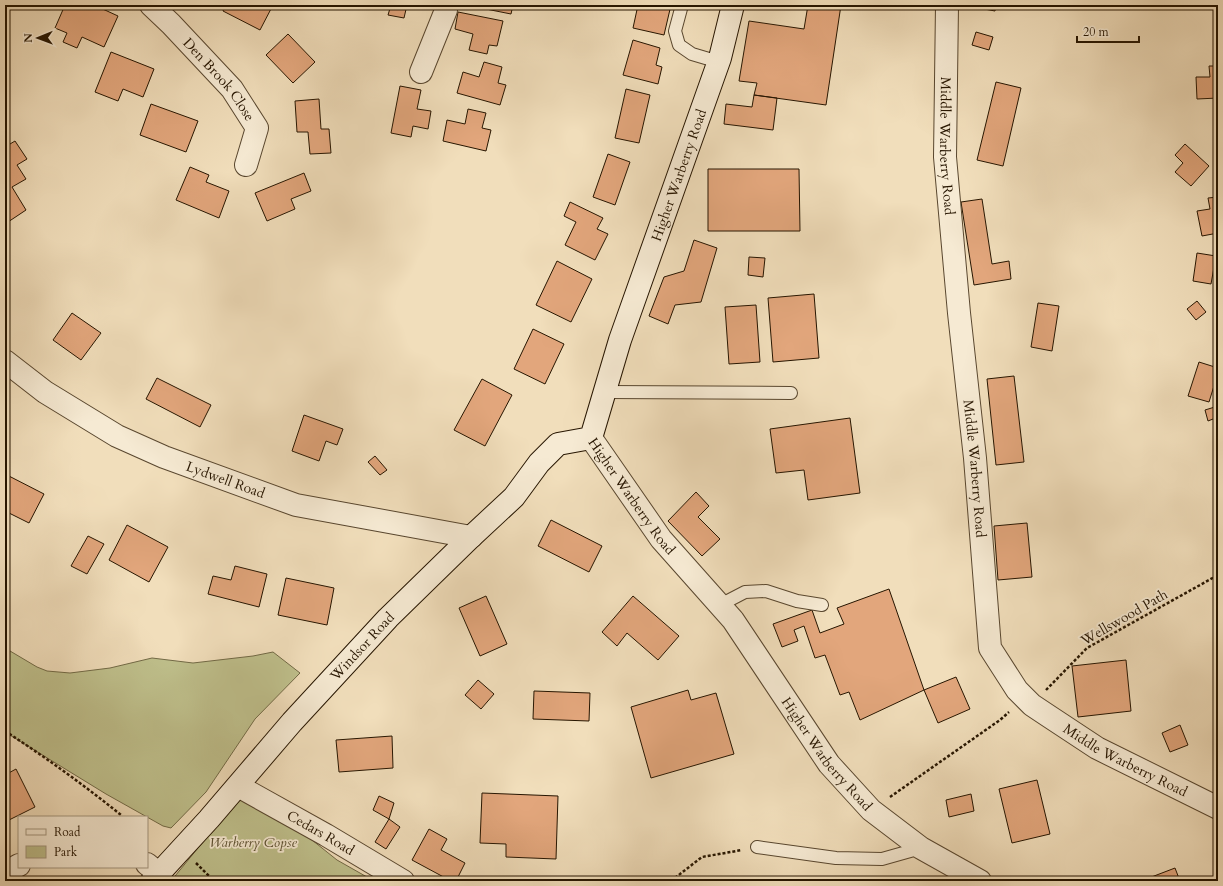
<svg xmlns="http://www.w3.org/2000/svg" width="1223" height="886" font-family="Cardo,serif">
<rect width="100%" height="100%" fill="#f1debb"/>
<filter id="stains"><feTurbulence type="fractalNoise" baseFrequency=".005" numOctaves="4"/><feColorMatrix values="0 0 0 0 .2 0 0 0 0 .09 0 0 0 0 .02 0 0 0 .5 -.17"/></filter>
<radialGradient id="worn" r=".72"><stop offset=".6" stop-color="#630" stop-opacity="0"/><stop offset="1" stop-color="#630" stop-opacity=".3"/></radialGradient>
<path fill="#bfc08c" stroke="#726a46" d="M5,648L37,667L47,671L70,673L110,668L152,658L193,663L253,656L273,652L300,673L255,719L206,792L171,828L163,826L106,794L5,732Z
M247,788L337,860L374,881H171Z"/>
<path fill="#e2a67c" stroke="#261500" d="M65,5H94L118,16L104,47L82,37L77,48L63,42L67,33L55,28Z
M225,5H273L260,30L223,11Z
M391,5H407L404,18L388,15Z
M466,5H513L511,14Z
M638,5H671L664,35L633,28Z
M808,5H841L826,105L754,95L757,83L739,81L749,21L804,29Z
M963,5H996L995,11Z
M458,12L503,21L497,46L489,45L487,54L469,50L473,34L455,29Z
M976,32L993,37L989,50L972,45Z
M288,34L315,62L293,83L266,55Z
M633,40L660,48L656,65L662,67L658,84L623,75Z
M111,52L154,69L143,97L123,89L118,101L95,92Z
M484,62L502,67L498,83L506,85L500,105L457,93L463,72L479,77Z
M1209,66H1218V98L1197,99L1196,77H1210Z
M996,82L1021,88L1003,166L977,160Z
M400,86L421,90L417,109L431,111L428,129L413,126L411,137L391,133Z
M626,89L650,95L639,143L615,138Z
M754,95L777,98L773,130L724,124L726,104L752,107Z
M319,99L321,129H329L331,153L310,154L308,132H297L295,101Z
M151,104L198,121L186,152L140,135Z
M468,109L486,113L482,128L491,130L486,151L443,141L447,120L465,124Z
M15,141L27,159L17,165L26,179L12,187L26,210L5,224V147Z
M1185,144L1209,166L1191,186L1175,172L1183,163L1175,155Z
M608,154L630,162L615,205L593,197Z
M190,167L209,175L206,182L229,191L219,218L176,200Z
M708,169H799L800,231H708Z
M304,173L311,191L291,199L295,209L267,221L255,193Z
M1218,197V233L1202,236L1197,211L1210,209L1208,198Z
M982,199L992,264L1009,261L1011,279L974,285L961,202Z
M570,202L603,218L597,229L608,234L595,260L565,245L576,222L564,216Z
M694,240L717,248L701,302L675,305L668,324L649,316L664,277L684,271Z
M1197,253L1216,256L1211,284L1193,281Z
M749,257L765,258L763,277L748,275Z
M557,261L592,279L571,322L536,305Z
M814,294L819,358L773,362L768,298Z
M1197,301L1206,312L1196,320L1187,309Z
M1038,303L1059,306L1052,351L1031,347Z
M756,305L760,362L729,364L725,307Z
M72,313L101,333L81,360L53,340Z
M533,329L564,344L545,384L514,369Z
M1199,362L1218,368V373L1209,402L1188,396Z
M1014,376L1024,462L996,465L987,379Z
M157,378L211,405L200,427L146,399Z
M482,379L512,395L485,446L454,430Z
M1218,406V417L1208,421L1205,410Z
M304,415L343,429L337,445L326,441L319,461L292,451Z
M850,418L860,493L808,500L804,470L776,473L770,429Z
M375,456L387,470L380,475L368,462Z
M5,474L44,494L29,523L5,511Z
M696,492L709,506L698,517L720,539L702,556L668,521Z
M551,520L602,546L589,572L538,546Z
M1027,523L1032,577L998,580L994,526Z
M127,525L168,547L149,582L109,560Z
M88,536L104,544L87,574L71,566Z
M235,566L267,574L259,607L208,594L213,576L231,580Z
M286,578L334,588L327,625L278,615Z
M889,589L924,690L860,720L849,692L840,695L825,655L815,658L804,626L794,630L798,641L782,647L773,624L812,610L820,633L844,624L837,608Z
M486,596L507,644L480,656L459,608Z
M633,596L679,636L658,660L627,633L617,646L602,632Z
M1126,660L1131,711L1078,717L1072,666Z
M956,677L970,709L938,723L924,690Z
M478,680L494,694L481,709L465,695Z
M688,690L691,700L716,693L734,754L651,778L631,707Z
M534,691L590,693L589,721L533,719Z
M1180,725L1188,745L1170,752L1162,733Z
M392,736L393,768L339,772L336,740Z
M16,769L35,807L5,822V775Z
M1037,780L1050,834L1012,843L999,789Z
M482,793L558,796L556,859L506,857V844L480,843Z
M971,794L974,811L949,817L946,800Z
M379,796L394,803L389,819L373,810Z
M389,819L400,827L386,849L375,842Z
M429,829L447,839L441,850L465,863L456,881H451L412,860Z
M1175,868L1180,881H1141Z"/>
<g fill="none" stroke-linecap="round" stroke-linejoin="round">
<defs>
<path id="lane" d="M682,5L675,31L679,45L692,54L719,62
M605,392L791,393
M720,605L745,592L766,591L797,601L822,605
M757,847L836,858L882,859L921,848"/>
<g id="street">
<path id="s1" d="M151,5L171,24L232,89L257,128L246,165"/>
<path id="s2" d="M947,5L945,157L959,313L975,458L990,648L1017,690L1032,705L1047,715L1097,748L1218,808"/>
<path d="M421,72L446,10V5"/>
<path id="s3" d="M5,361L45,392L117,436L164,457L296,505L471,537"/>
<path id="s4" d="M591,438L661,539L733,620L829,764L871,810L921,848L980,881"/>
<path id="s5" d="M238,786L326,835L403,881"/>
<path d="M147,864L158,873"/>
<path d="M5,873L19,865"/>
</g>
<g id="secondary">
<path id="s6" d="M152,881L209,819L292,722L388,618L471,537L514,497L539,463L558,444L591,438L620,340L720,58L733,5"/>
</g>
</defs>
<use href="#lane" stroke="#59472f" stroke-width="14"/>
<use href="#street" stroke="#59472f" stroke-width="24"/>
<use href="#secondary" stroke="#261500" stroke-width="24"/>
<path stroke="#261500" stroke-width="2.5" stroke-dasharray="3 2" stroke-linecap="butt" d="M1046,690L1087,648L1218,575
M5,731C45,757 84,785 121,815L120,817
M890,797L1000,720L1009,712
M196,863L214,881
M671,881L702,857L742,850"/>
<use href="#lane" stroke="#f6ead3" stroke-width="12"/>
<use href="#street" stroke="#f6ead3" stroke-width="22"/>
<use href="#secondary" stroke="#f6ead3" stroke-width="22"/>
</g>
<g text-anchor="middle" stroke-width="3.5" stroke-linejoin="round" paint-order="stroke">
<g font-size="14" fill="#261500" stroke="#f6ead3">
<text dy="5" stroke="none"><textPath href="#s1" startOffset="101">Den Brook Close</textPath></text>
<text dy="5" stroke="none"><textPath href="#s2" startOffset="141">Middle Warberry Road</textPath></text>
<text dy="5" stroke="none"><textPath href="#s6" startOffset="908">Higher Warberry Road</textPath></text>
<text dy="5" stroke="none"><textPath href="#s2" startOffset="465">Middle Warberry Road</textPath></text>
<text dy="5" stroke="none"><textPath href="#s3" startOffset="252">Lydwell Road</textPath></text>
<text dy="5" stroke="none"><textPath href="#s4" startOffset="71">Higher Warberry Road</textPath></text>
<text transform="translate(1124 617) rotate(-30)" y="5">Wellswood Path</text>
<text dy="5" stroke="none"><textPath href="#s6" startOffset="315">Windsor Road</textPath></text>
<text dy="5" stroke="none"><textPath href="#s4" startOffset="395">Higher Warberry Road</textPath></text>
<text dy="5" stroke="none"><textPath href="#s2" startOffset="825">Middle Warberry Road</textPath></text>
<text dy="5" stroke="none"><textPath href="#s5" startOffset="95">Cedars Road</textPath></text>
</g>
<g font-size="14" font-style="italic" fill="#5c5131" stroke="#f6ead3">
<text x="253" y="847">Warberry Copse</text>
</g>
</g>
<rect width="1223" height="886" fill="none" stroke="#f1debb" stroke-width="20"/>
<rect x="6" y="6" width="1211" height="874" fill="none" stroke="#261500" stroke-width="2"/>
<rect x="10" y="10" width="1203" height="866" fill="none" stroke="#261500"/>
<rect x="18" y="816" width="130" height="52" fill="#f6ead3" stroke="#a3957f"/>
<rect x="26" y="829" width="20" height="6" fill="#f6ead3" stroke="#a3957f"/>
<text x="54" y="836" font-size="12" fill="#261500">Road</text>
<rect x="26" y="846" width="20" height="12" fill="#bfc08c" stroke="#a3957f"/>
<text x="54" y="856" font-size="12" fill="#261500">Park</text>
<g transform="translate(38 38) rotate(269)" stroke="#f6ead3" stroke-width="3" paint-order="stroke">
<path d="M0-3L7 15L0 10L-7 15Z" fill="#261500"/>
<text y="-6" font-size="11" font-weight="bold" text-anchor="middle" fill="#261500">N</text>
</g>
<path d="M1077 36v6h62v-6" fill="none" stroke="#261500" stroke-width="2"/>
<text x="1083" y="36" font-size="12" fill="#261500" stroke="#f6ead3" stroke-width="3" paint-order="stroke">20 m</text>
<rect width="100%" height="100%" filter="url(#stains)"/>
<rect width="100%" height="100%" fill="url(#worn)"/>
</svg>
